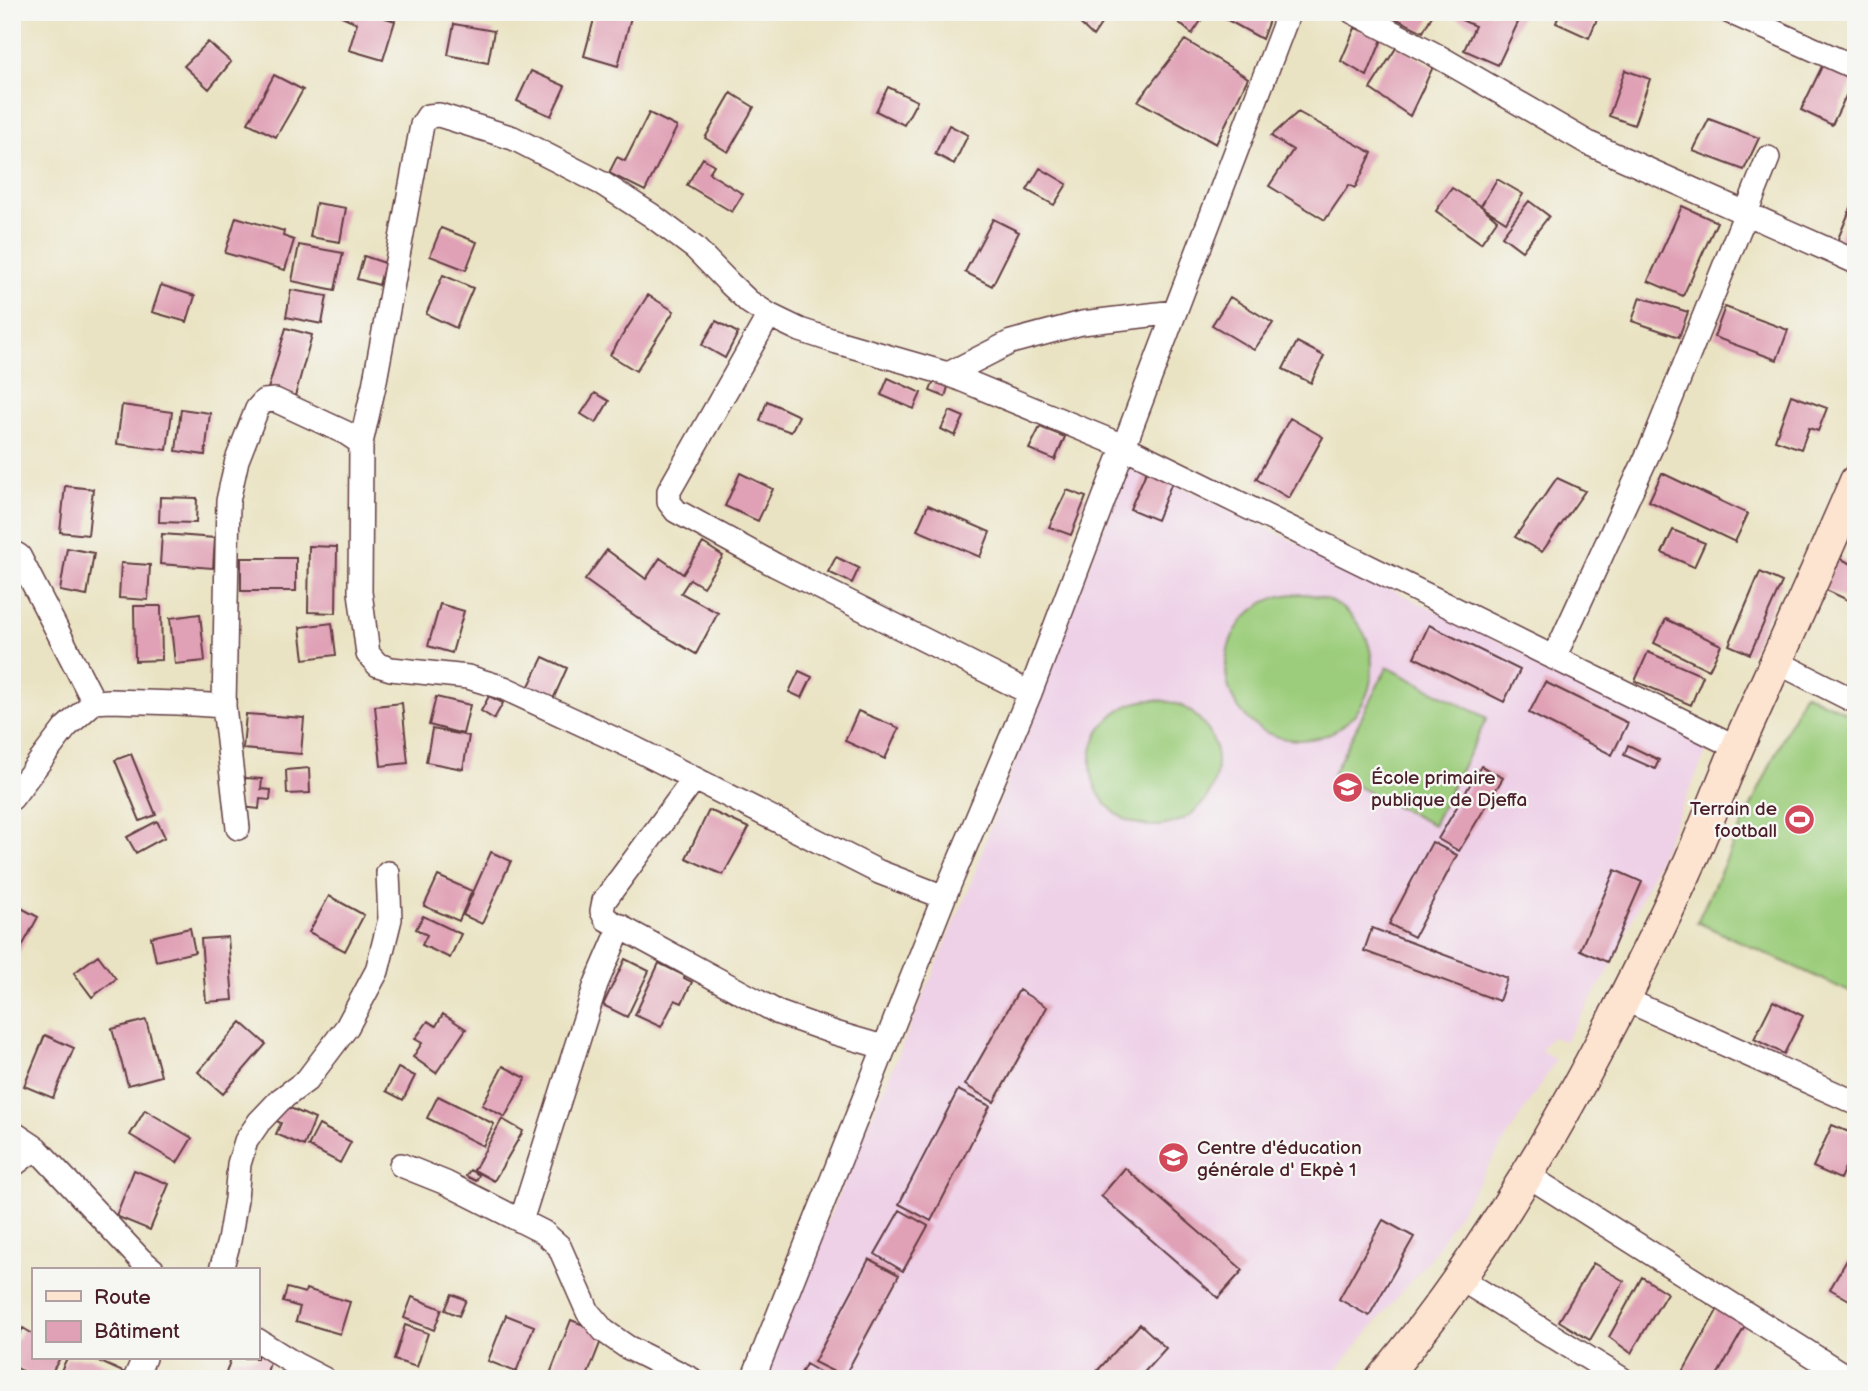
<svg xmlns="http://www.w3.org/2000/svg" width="1868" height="1391" font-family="'Balsamiq Sans',sans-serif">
<rect width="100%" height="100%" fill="#f6f6f2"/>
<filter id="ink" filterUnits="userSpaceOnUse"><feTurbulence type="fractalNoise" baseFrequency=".0143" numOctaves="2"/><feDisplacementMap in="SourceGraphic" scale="14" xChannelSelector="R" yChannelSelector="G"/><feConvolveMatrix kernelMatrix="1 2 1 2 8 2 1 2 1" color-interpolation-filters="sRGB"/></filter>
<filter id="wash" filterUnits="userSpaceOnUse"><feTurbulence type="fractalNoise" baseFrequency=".00686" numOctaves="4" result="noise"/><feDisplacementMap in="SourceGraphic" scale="28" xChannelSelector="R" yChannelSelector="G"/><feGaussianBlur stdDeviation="1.57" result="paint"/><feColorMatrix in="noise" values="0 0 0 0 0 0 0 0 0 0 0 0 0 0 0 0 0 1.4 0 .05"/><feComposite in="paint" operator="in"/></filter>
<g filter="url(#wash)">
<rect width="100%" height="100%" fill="#eae3c3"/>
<path fill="#eed0e7" d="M1129,461L1710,744L1608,973L1565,1041L1551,1037L1541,1050L1556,1060L1431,1257L1329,1379H760L969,889L989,831Z"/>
<path fill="#9ccd7c" stroke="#737654" stroke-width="2" d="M1226 667a73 73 0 1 1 146 0a73 73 0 1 1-146 0Z
M1387,667L1487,718L1433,825L1333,774Z
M1804,693L1856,717V995L1697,922Z
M1091 763a63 63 0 1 1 126 0a63 63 0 1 1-126 0Z"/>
<g id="blocks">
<path fill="#e0a0b5" d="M333,12H366L395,21L383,60L349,50L357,23Z
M596,12H612L631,17L618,66L584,56Z
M1068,12H1109L1093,36Z
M1184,12H1207L1192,34L1176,20Z
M1213,12H1272L1262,39Z
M1395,12H1434L1423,32L1393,17Z
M1444,12H1523L1498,65L1464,50L1475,26Z
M1560,12H1600L1589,38L1556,23Z
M454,24L494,31L488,63L448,55Z
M1355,28L1383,37L1367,76L1341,61Z
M1185,40L1248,78L1216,144L1138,101Z
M208,42L231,62L209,89L184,66Z
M1398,45L1433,67L1410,116L1370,89Z
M1825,60L1856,75L1832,125L1801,110Z
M1625,70L1650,79L1634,125L1609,116Z
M531,71L565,86L551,116L517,101Z
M274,75L303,90L276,137L248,123Z
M888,87L917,101L904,125L876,111Z
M731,93L754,107L728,152L705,138Z
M1298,112L1372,153L1355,188L1349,185L1325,220L1269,186L1293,150L1271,136Z
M649,113L677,127L645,191L609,173L617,157L625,161Z
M1709,119L1759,138L1744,170L1693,151Z
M949,125L968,135L954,164L935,154Z
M703,158L714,165L709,173L743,194L732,212L687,185Z
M1040,168L1067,184L1054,205L1027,190Z
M1497,179L1523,194L1506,222L1481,206Z
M1452,188L1481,206L1497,220L1481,243L1436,211Z
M1856,196V249L1837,241Z
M1529,201L1549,216L1522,251L1502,236Z
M316,203L346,208L340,242L310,237Z
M1682,206L1717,222L1683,296L1648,281Z
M236,217L284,231L283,236L294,240L285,270L225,253Z
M993,219L1019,232L992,286L965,272Z
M441,228L477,242L466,270L430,256Z
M299,245L343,253L335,290L292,281Z
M364,256L385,263L379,285L357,279Z
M443,275L473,288L456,328L426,314Z
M161,285L195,296L187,322L152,312Z
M291,290L327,296L322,324L286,317Z
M648,295L674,311L636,371L610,355Z
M1230,297L1273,323L1254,350L1212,325Z
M1640,297L1688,312L1679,337L1632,321Z
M1725,307L1788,330L1777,360L1714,337Z
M716,321L738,333L725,358L702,345Z
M286,328L312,335L295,396L268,389Z
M1297,342L1324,356L1311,383L1283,369Z
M888,378L921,393L914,409L881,395Z
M934,381L948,387L945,397L930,391Z
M595,393L609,401L596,423L581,414Z
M1791,395L1827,408L1818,431L1809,428L1801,449L1775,440Z
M767,401L799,416L791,432L760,421Z
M122,405L172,412L167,450L117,444Z
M181,409L210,413L205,455L176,451Z
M950,411L964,417L955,436L941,429Z
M1290,418L1323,437L1289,498L1256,479Z
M1040,427L1065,437L1055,460L1029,449Z
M1147,470L1172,482L1157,520L1130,509Z
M740,473L773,489L758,521L725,506Z
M1662,473L1748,514L1735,542L1649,501Z
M1557,478L1585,491L1542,552L1515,537Z
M65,486L93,489L88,535L60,532Z
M1067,490L1086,497L1071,535L1049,527Z
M160,497L197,498L196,523L159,522Z
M928,505L990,532L980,557L917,530Z
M1673,530L1705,543L1694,567L1662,553Z
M162,534L215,538L213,568L160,564Z
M703,543L723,556L703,587L690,579L681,593L718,613L696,654L655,630L585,580L607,550L646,579L660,558L683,574Z
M309,546L337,547L336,613L308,612Z
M67,548L94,553L87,596L60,591Z
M836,557L859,568L852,583L828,572Z
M1837,557L1856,566V604L1824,589Z
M241,558H296V591H241Z
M121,563L150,565L148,600L119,598Z
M1760,572L1782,582L1750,654L1729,645Z
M440,604L464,611L452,653L428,646Z
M134,606H161L162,660L135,661Z
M200,614L205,661L175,664L170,618Z
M1666,619L1721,645L1709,670L1654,643Z
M332,623L336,655L304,659L300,627Z
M1429,625L1520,670L1504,702L1414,657Z
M1648,652L1703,676L1691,705L1635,681Z
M543,657L567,668L551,704L526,692Z
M799,671L812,677L802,698L789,692Z
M1545,682L1628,723L1612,755L1529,713Z
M489,696L503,703L494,719L481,711Z
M436,697L470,705L463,734L429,725Z
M402,703L408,763L381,766L375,706Z
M858,711L899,728L885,759L845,741Z
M246,714L304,718L301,754L243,749Z
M432,729L469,736L463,769L426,762Z
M1628,745L1659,760L1655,769L1624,755Z
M131,754L156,815L140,821L115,760Z
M1481,766L1503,778L1459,851L1438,839Z
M309,768L310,793L287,794L286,770Z
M245,778L262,779L261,789L271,790L270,800L260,799L259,809L242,807Z
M709,810L749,828L723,875L686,858Z
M157,821L165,837L136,853L127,837Z
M1432,842L1457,855L1414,937L1389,924Z
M491,852L511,861L482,924L463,915Z
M1615,870L1642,882L1607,962L1580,950Z
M438,876L472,891L459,921L424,906Z
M329,896L364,915L345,951L309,932Z
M12,903L38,917L12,965Z
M423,916L461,934L450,958L422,945L427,935L416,929Z
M190,928L195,952L156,961L151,937Z
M1372,928L1507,978L1499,1001L1364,951Z
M228,937L233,1000L206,1002L201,939Z
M98,955L116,979L92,997L74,973Z
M625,959L649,971L627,1017L603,1005Z
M659,963L685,976L684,978L692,982L682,1003L675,1000L661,1027L635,1015Z
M1019,990L1047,1007L994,1102L965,1085Z
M1773,1001L1803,1016L1784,1054L1754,1039Z
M443,1014L466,1029L436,1073L413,1057L422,1043L415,1039L428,1021L436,1026Z
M146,1020L161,1076L128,1085L112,1029Z
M241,1022L266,1044L223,1094L198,1072Z
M45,1035L74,1048L53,1098L24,1086Z
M503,1066L526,1078L505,1117L482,1105Z
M398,1068L415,1076L403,1100L386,1091Z
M958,1090L990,1106L931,1221L899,1204Z
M438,1096L494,1124L483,1146L427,1118Z
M279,1103L315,1119L304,1146L276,1134L281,1123L272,1119Z
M145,1110L192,1138L177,1163L130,1135Z
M502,1119L523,1131L494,1181L474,1170Z
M319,1125L351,1142L340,1163L308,1146Z
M1832,1125L1856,1135V1143L1840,1179L1813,1167Z
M1125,1168L1243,1270L1218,1298L1101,1196Z
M134,1170L169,1184L150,1230L116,1216Z
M470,1170L479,1175L476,1181L466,1176Z
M900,1210L928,1226L903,1271L875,1254Z
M1383,1220L1414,1237L1369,1316L1339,1299Z
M869,1259L899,1275L844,1377L814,1362Z
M1847,1260L1856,1265V1293L1851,1301L1830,1289Z
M1593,1263L1624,1281L1590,1340L1559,1321Z
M1642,1277L1667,1293L1631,1353L1609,1337Z
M287,1288L305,1293L306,1289L350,1302L340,1334L296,1321L300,1307L283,1302Z
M452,1294L466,1300L459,1316L445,1310Z
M412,1297L442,1309L434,1330L404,1318Z
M1720,1305L1748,1321L1715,1379H1679Z
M506,1315L534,1326L516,1372L488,1361Z
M571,1320L604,1333L586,1379H548Z
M1140,1324L1166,1348L1138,1379H1107L1098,1370Z
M405,1325L428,1333L417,1367L394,1360Z
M23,1328L33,1334V1358H60L48,1379H36L12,1365V1347Z
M257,1351L272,1356L265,1379H224L231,1358H257Z
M67,1358H92L125,1373L122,1379H57Z
M806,1364L832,1379H798Z"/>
</g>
</g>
<g filter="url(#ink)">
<use href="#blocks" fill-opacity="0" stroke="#623c42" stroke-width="2"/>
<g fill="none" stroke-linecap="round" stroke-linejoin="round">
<defs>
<path id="street" d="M1353,12L1434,54L1590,144L1856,262
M1730,12L1856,68
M769,315L669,491V502L676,511L775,565L1030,693
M948,374L1011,342L1082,323L1175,312
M12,552L19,556L94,702
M1554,658L1654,441L1768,158
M1777,662L1856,702
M694,779L604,901L602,911L606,919L779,1013L835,1033L883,1047
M12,798L66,727L94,702L110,701L178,703L224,706
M238,828L224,706L228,501L237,460L257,409L264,401L275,400L346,433L361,443
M944,897L879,872L634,748L504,688L468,677L391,669L378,665L368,654L360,592L361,443L374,386L422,125L428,116L439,115L513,138L603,184L651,215L695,248L730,284L749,302L769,315L800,330L837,342L948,374L1123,446L1738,748
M1624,999L1856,1103
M12,1132L36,1148L140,1259L153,1270
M401,1165L446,1183L543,1232L559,1246L588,1312L604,1331L627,1347L691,1379
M12,1166L36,1148
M1527,1175L1850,1379
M521,1221L596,984L621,926
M221,1270L229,1241L236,1199L239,1164L246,1141L259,1122L280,1100L307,1080L347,1027L377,971L390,919L388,873
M1459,1278L1622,1379
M257,1340L295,1364L324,1379
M135,1379L144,1358
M753,1379L944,897L1030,693L1289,12"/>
<path id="secondary" d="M1382,1379C1509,1228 1602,1051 1685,873C1704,831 1720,788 1738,746C1778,658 1818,570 1856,481"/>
</defs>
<use href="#street" stroke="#623c42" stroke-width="26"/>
<use href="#secondary" stroke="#623c42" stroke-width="35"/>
<use href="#street" stroke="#fff" stroke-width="23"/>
<use href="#secondary" stroke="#fde4d0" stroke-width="32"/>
</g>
</g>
<defs>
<symbol id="school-disc" viewBox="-11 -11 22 22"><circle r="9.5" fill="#d1495b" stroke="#f6f6f2"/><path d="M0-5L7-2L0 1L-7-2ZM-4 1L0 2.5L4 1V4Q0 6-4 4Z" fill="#fff"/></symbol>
<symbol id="stadium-disc" viewBox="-11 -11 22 22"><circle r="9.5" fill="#d1495b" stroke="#f6f6f2"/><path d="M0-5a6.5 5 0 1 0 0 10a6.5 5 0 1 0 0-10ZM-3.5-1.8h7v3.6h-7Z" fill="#fff"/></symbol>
<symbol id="university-disc" viewBox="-11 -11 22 22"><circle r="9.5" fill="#d1495b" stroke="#f6f6f2"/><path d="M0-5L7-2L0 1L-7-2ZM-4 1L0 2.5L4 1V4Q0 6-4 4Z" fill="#fff"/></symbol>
</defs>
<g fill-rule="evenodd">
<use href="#school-disc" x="1330" y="770" width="35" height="35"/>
<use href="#stadium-disc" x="1782" y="802" width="35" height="35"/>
<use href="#university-disc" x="1156" y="1140" width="35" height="35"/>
</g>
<g text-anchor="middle" stroke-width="5" stroke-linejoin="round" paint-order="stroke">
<g font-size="19" fill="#4a1f2b" stroke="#f6f6f2" text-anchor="start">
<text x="1371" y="784">École primaire<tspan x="1371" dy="22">publique de Djeffa</tspan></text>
<text x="1777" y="815" text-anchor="end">Terrain de<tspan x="1777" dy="22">football</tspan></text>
<text x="1197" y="1154">Centre d'éducation<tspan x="1197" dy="22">générale d' Ekpè 1</tspan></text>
</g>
</g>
<rect width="1868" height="1391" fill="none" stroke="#f6f6f2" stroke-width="42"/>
<rect x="32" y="1268" width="228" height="91" fill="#f6f6f2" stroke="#b1a0a2" stroke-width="2"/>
<rect x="46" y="1291" width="35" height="10" fill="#fde4d0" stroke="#b1a0a2" stroke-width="2"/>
<text x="94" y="1304" font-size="21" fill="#4a1f2b">Route</text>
<rect x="46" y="1321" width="35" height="21" fill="#e0a0b5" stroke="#b1a0a2" stroke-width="2"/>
<text x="94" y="1338" font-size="21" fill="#4a1f2b">Bâtiment</text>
</svg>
